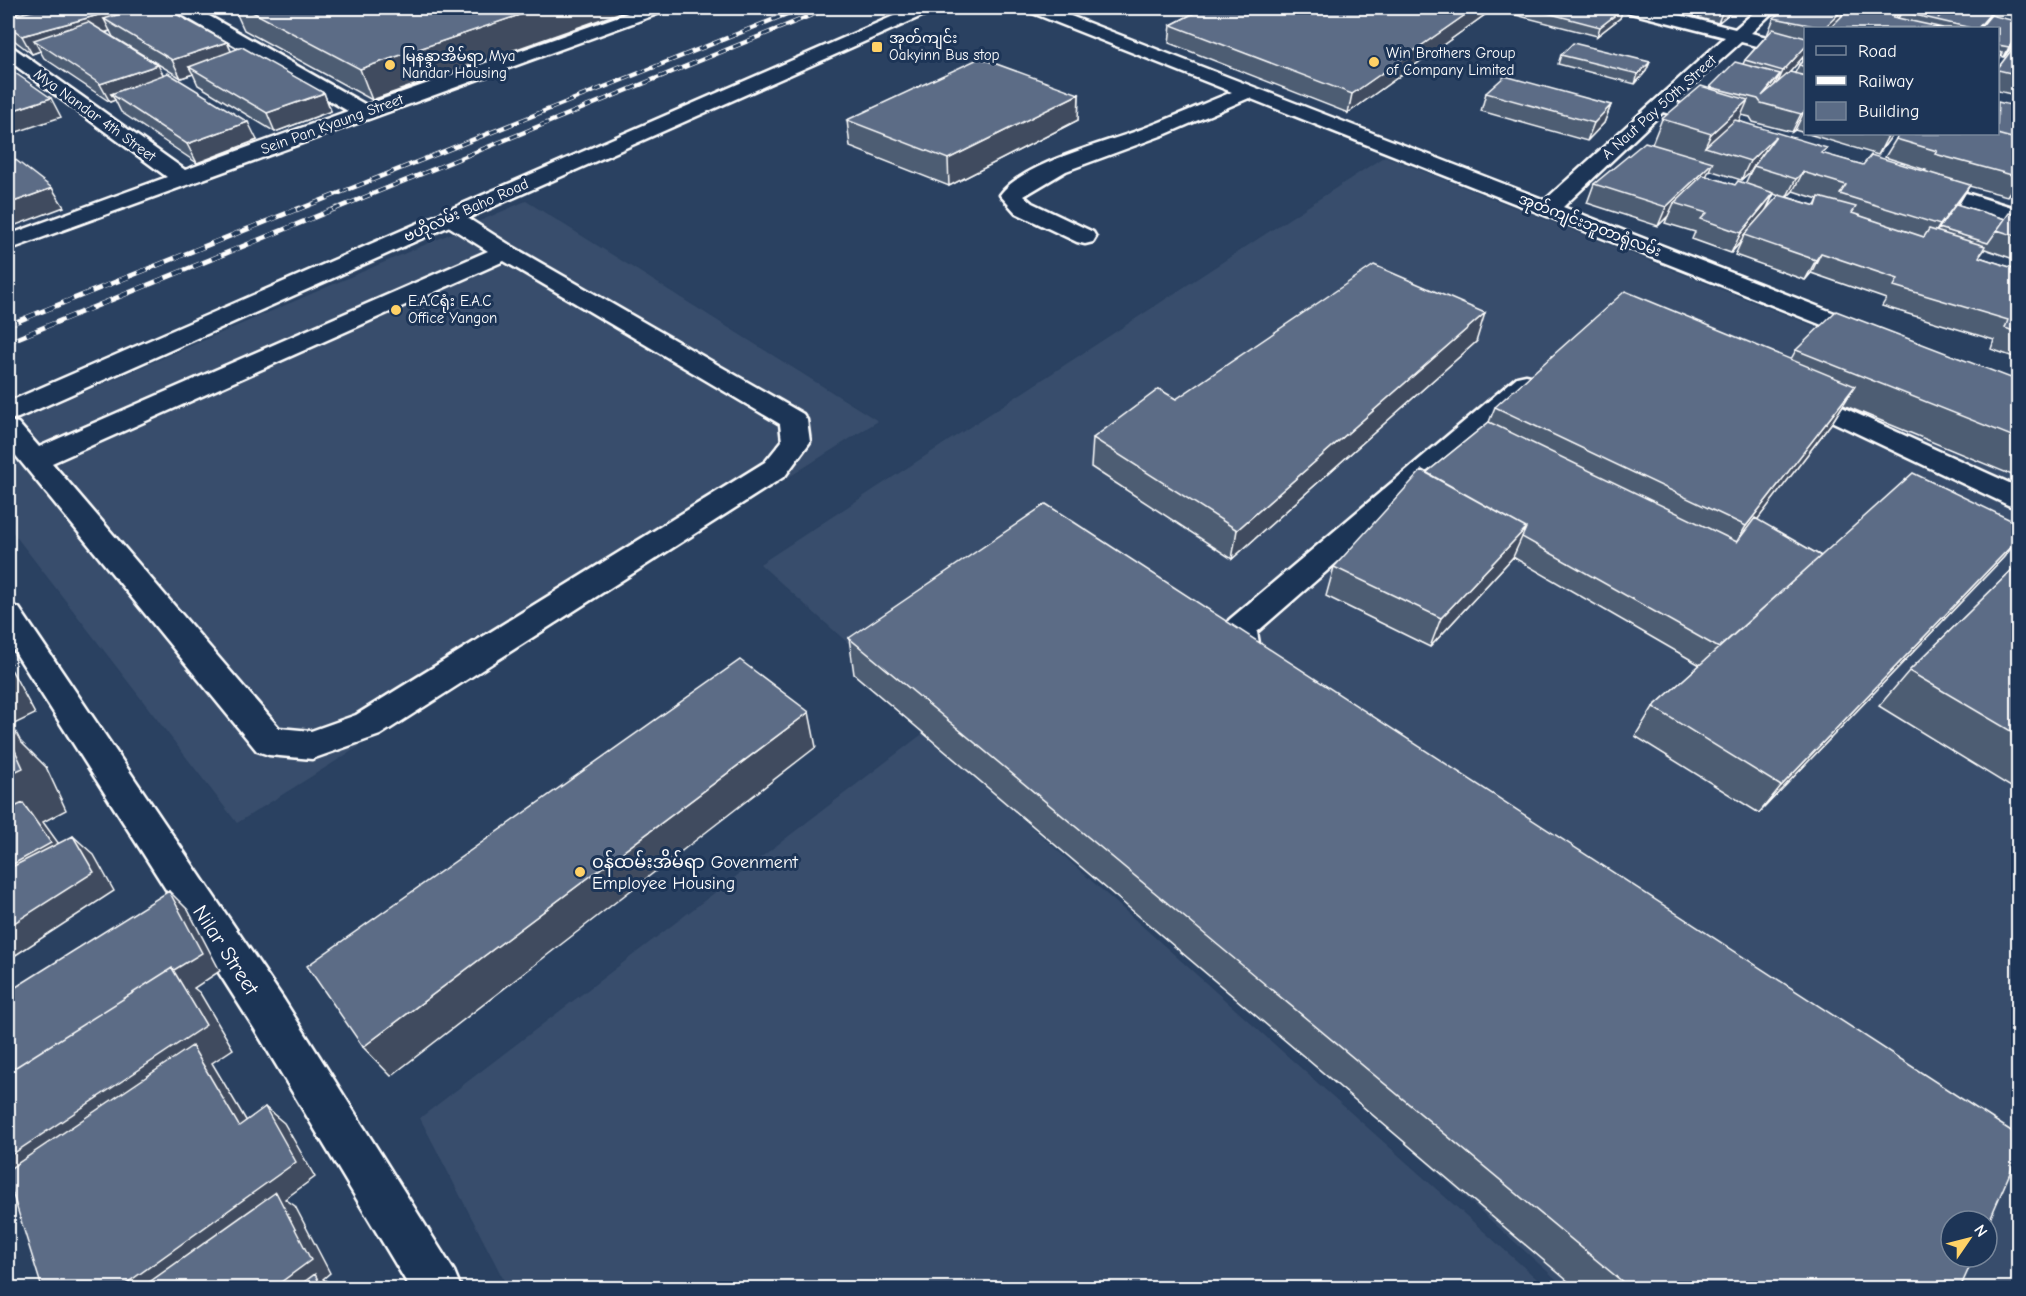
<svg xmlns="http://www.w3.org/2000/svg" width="2026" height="1296" font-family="'Comic Neue','Noto Sans Myanmar',sans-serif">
<rect width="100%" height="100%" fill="#2a4161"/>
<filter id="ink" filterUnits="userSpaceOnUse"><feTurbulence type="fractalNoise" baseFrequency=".0167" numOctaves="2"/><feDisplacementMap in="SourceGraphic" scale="12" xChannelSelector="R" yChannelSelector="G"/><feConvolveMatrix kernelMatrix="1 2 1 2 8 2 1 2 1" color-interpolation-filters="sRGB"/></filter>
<g filter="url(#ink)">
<path fill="#394e6c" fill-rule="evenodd" d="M1385,156L2018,407V1288H1566L760,564ZM1951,1221H1987V1257H1951Z
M526,201L878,421L237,823L8,526V425Z
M925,732L1547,1288H508L420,1118Z"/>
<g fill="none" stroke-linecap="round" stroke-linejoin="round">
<defs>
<path id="minor" d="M174,8H195L366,105L642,8H666L663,12L8,250V235L167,177L8,60V47L14,48L185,170L348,111L177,12Z
M1028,8H1050L1545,200L1725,37L1627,12L1625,8H1651L1735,29L1759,8H1777L1751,33L1806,47V58L1741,42L1674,102L1723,118L1726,122L1723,126L1716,128L1663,112L1563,207L1878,330L1882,335L1878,340L1869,343L1860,340L1249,98L1166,134L1066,171L1024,196L1032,203L1093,232L1096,237L1093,242L1085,244L1077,242L1016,213L1000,195C1022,163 1106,143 1142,129C1172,118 1202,104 1232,92L1030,12Z
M1920,179L2018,209V223L1912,190L1909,185L1912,180Z
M450,210L458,212L513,247L803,414L807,420L810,442L785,476L380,735L312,759L269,755L257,751L8,446V421L18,423L39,447L488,251L442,222L439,217L442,212ZM504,261L780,424L782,441L765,462L356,715L311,731L279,728L52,463Z
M1526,375L1535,377L1539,383L1535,389L1257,632L1260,649L1272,657L1277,666L1272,675C1240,685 1213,648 1229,620L1517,377Z
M1798,387L2018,487V508L2008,505L1789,401L1785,395L1789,389Z
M8,604L19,608L284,1000L454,1271L461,1288H410L254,1028L8,641Z"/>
<path id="major" d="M912,8H934L931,12L18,418L8,420V402Z"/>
</defs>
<use href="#minor" stroke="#fff" stroke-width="5"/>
<use href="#major" stroke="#fff" stroke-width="5"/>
<use href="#minor" fill="#1d3557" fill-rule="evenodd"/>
<use href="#major" fill="#1d3557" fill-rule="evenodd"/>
<defs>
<path id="rail-far1" d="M297,210L802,8
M333,210L829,8"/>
<path id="rail" d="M8,325L300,208
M8,342L337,208"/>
</defs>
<use href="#rail-far1" stroke="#fff" stroke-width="4.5"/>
<use href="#rail" stroke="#fff" stroke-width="5"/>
<use href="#rail-far1" stroke="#1d3557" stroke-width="3" stroke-dasharray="8" stroke-linecap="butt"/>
<use href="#rail" stroke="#1d3557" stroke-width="4" stroke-dasharray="10" stroke-linecap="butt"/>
</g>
<path fill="#4e5d73" stroke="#fff" stroke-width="1.5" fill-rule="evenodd" d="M44,8L227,42L231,51L324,93L331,111L275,132L198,85L193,74L181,78L113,37L110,31L105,33L257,140L197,163L121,112L115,100L110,102L44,58L40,51L32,54L10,37L8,33V17Z
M234,8H633L372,100L244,30Z
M1064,8H1079L1072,11Z
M1204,8H1617L1623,9L1620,18L1597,36L1493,9L1348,113L1169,43L1171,25Z
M1676,8H1736L1718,23L1675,11Z
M1785,8H1847L1844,10L1841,17L1850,8H1904L1895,17L1898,18L1902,12L1939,17L1989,18L2019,22V36L2004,57L2001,56L1998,62V28H1806V53L1803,57L1790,72L1795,73L1799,65L1806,58V134H1893L1878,155L1795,130L1792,132L1753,122L1750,117L1741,115L1739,121L1823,154L1863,165L1925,171L1926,170L1885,157L1896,139L1998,134L2019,107V180L2007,196L1969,186L1958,205L2005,219L2019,216V261L1985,249L1979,257L2019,270V359L1991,349L1994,340L1882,306L1886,299L1811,273L1805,280L1735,255L1742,240L1731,253L1692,239L1695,232L1665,223L1668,216L1658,226L1587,203L1594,184L1652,144L1662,119L1709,89L1710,87L1743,64L1745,60L1767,35L1774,18ZM1709,170L1741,180L1751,171L1745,184L1735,185L1706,176ZM1793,191L1818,199L1815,206L1787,197ZM1774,194L1779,196L1766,211Z
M2019,41V96L1998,91V68Z
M1561,55L1650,62L1646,71L1635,84L1558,64Z
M1486,93L1611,105L1604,123L1587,141L1481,111Z
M1079,94L1078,120L949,186L850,147L847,120Z
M2019,192V201L2014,200Z
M1476,342L1232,559L1091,467L1093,438L1176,399Z
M1796,350L2019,381V478L1843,405L1833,421L1757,520L1821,556L2019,538V539L2003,558L1759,813L1635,736L1653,707L1700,665L1513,557L1430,647L1326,596L1334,567L1426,473L1489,422L1495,407L1791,359Z
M2019,563V792L1879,706L1909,671Z
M849,638L1960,1288H1576L854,674Z"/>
<path fill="#404c5e" stroke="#fff" stroke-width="1.5" d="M8,8H34L8,15Z
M124,8H162L104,19L110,31L47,49L34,40L40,51L32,54L22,36Z
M540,8H633L372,100L360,69Z
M1475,8H1493V9L1348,113L1352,94Z
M1724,8H1736L1718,23Z
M1842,8H1847L1844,10L1839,22L1833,28H1824Z
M1898,8H1904L1889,25Z
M1623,9L1620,18L1597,36L1600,27Z
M1994,9L1982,28H1978Z
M2019,34V36L2004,57L2009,47Z
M227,42L235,60L189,67L193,74L181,78L172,60Z
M1806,46V53L1803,57L1775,89L1783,71Z
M1650,62L1646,71L1635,84L1638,74Z
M158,65L167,82L111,94L115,100L110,102L100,84Z
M1780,74L1771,92L1762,96Z
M324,93L331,111L275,132L267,113Z
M1079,94L1078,120L949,186L948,159Z
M51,98L61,117L8,135V112Z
M1748,100L1734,132L1705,147L1711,134Z
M1611,105L1604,123L1587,141L1594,123Z
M1804,112L1795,130L1792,132L1801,114Z
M248,122L257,140L197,163L187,144Z
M1890,134H1893L1878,155L1888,136Z
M1776,136L1754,166L1751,171L1741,180L1750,161Z
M1713,162L1704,181L1674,203L1668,216L1658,226L1666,207Z
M1803,172L1793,191L1786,198L1796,179Z
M2019,178V180L2007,196Z
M1970,185L1958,204L1940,229L1939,228L1928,244L1940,225Z
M52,188L64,207L8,228V204Z
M1774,193L1765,212L1744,235L1742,240L1731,253L1741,233Z
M1821,253L1811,273L1805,280L1816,260Z
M1485,313L1476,342L1232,559L1237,530Z
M1855,386L1833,421L1725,562L1746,526Z
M1526,528L1513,557L1430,647L1441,618Z
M2019,538V539L2003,558L1759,813L1781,786Z
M8,658L11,663L8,665Z
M8,667L12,671L35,714L12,725L21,742L46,767L66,810L43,822L72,862L8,898Z
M809,712L816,747L391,1076L363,1047Z
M73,836L94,855L114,891L8,960V927Z
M169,891L188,910L220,971L194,988L200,993L233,1049L212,1063L259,1142L8,1173V1157Z
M265,1107L284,1123L315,1177L285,1199L295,1206L330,1273L323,1279L334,1286L335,1288H120Z"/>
<path fill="#5b6c86" stroke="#fff" stroke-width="1.5" d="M44,8H124L22,36L8,25V17Z
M139,8H165L227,42L172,60L104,19Z
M245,8H540L360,69Z
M1204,8H1475L1352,94L1171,25Z
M1540,8H1617L1623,9L1600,27L1536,10Z
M1785,8H1845L1824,28L1774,18Z
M1850,8H1874L1897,13L1893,17L1943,28H1830Z
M1905,8H1944L1938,18L1948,8H1989L1994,9L1978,28H1971L1902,12Z
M1991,15L2019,22V34L2009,47L1998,45V28H1980Z
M88,22L158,65L100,84L34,40Z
M1773,29L1806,38V46L1783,71L1745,60Z
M1573,43L1650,62L1638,74L1561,55Z
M2016,44L2019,45V75L1998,70V68Z
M242,47L324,93L267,113L189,67Z
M1998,52L2003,53L1998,60Z
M980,58L1079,94L948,159L847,120Z
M1806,58V67L1799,65Z
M1735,62L1780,74L1762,96L1790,72L1806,76V112H1804L1801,114L1761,103L1758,99L1710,87Z
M8,68L51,98L8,112Z
M168,73L248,122L187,144L111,94Z
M1505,76L1611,105L1594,123L1486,93Z
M1701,86L1748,100L1711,134L1662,119Z
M1998,102L2019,107V140L1997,134Z
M1735,120L1827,148L1821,153L1863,165L1871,155L1970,185L1940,225L1840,194L1846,185L1803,172L1796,179L1754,166L1776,136L1750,161L1705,147Z
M1879,134H1890L1888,136Z
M1899,134H1997L2019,140V177L1935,154L1937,151L1896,139Z
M1645,142L1713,162L1666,207L1594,184Z
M8,154L52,188L8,204Z
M1703,175L1735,185L1738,181L1774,193L1741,233L1701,219L1707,213L1674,203Z
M1779,195L1816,206L1819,197L1856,207L1852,213L1924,237L1929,229L1985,246L1979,257L2019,270V333L2005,328L2008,320L1894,286L1898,279L1821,253L1816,260L1744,235Z
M1956,204L2005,219L1988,243L1939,228Z
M2009,213L2019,216V237L1997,230Z
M1374,265L1485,313L1237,530L1093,438L1159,389L1176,399Z
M1625,291L1855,386L1746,526L1495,407Z
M1836,311L2019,381V439L1796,350Z
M1489,422L1737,542L1755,518L1821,556L1719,648L1522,537L1526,528L1426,473Z
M1422,470L1526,528L1441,618L1334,567Z
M1913,473L2019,524V538L1781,786L1653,707Z
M1046,504L2019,1136V1152L1987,1226V1221H1951V1257H1974L1960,1288H1630L849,638Z
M2019,563V736L1909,671Z
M740,660L809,712L363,1047L307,966Z
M8,735L23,768L8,775Z
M23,803L51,843L8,867V810Z
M73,836L94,872L8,927V869Z
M169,891L202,953L174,970L172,968L8,1072V992Z
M172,968L206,1025L8,1157V1072Z
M192,1046L239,1126L265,1107L296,1162L120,1288H42L8,1179V1170Z
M276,1192L311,1260L273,1288H141Z
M315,1274L322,1288H296Z"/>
</g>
<g fill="#ffd166" stroke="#1d3557" stroke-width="2">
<rect x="871" y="41" width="12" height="12" rx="3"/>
<circle cx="1374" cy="62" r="6"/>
<circle cx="390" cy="65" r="6"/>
<circle cx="396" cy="310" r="6"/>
<circle cx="580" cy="872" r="6"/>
</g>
<g text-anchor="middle" stroke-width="6" stroke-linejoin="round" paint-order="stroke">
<g font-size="15" fill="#fff" stroke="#1d3557" text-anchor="start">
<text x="889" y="43">အုတ်ကျင်း<tspan x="889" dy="17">Oakyinn Bus stop</tspan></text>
<text x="1386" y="58">Win Brothers Group<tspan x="1386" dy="17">of Company Limited</tspan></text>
<text x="402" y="61">မြနန္ဒာအိမ်ရာ Mya<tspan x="402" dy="17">Nandar Housing</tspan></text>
<text x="408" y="306">E.A.Cရုံး E.A.C<tspan x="408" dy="17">Office Yangon</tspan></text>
</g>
<g font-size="15" fill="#fff" stroke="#1d3557">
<text transform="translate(1659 107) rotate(-42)" y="5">A Naut Pay 50th Street</text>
<text transform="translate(95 115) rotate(36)" y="5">Mya Nandar 4th Street</text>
<text transform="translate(332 124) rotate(-20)" y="5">Sein Pan Kyaung Street</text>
<text transform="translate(466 210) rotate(-24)" y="5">ဗဟိုလမ်း Baho Road</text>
<text transform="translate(1590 225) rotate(21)" y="5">အုတ်ကျင်းဘူတာရုံလမ်း</text>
</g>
<g font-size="18" fill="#fff" stroke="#1d3557" text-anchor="start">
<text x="592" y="868">၀န်ထမ်းအိမ်ရာ Govenment<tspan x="592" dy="21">Employee Housing</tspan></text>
</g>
<g font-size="21" fill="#fff" stroke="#1d3557">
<text transform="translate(226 950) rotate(57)" y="7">Nilar Street</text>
</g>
</g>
<rect width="2026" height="1296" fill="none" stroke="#1d3557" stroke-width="30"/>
<rect x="15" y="15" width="1996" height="1266" fill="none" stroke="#fff" stroke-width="2" filter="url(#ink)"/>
<rect x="1804" y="27" width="195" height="108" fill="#1d3557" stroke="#77869a" stroke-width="1.5"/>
<rect x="1816" y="46" width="30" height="9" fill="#1d3557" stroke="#77869a" stroke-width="1.5"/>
<text x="1858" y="57" font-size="18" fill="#ffffff">Road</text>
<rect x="1816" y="76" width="30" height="9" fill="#ffffff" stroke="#77869a" stroke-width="1.5"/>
<text x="1858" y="87" font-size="18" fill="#ffffff">Railway</text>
<rect x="1816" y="102" width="30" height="18" fill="#5b6c86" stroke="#77869a" stroke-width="1.5"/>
<text x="1858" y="117" font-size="18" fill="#ffffff">Building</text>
<g transform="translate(1969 1239) rotate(55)"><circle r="28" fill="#1d3557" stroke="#77869a" stroke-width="1.5"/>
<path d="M0-4.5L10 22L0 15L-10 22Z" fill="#ffd166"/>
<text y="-9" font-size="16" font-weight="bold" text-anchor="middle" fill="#ffffff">N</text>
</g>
</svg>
